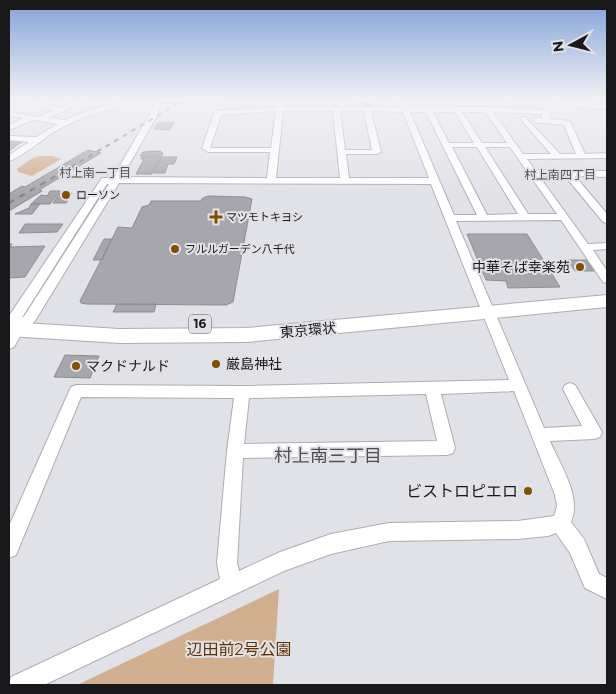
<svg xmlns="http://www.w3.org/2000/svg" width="616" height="694" font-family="Montserrat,'Noto Sans JP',sans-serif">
<rect width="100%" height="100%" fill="#e1e1e8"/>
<path fill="#d2af8e" d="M39,156H52L61,159L32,176L18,172L17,169L31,159Z
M279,589L273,685H77Z"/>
<path fill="#a6a6ac" stroke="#8e8d94" d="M358,99H369L372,107H359Z
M174,122L170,130L154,129L158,123Z
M13,141H23L9,151V143Z
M88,150L101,153L39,190L42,191L9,211V194L22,186L25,187Z
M161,151L160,153H163L162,156H140L143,152Z
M142,157H160L152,174H136L144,159H141Z
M161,157H177L174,164H168L165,173H154Z
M50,191H60L50,204H31L41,195L47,196Z
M60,193H72L66,203H53Z
M208,196L245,197L252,199L233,302L226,305L86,304L81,303L80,301L118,227L132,228L142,207L149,205L151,201H200L203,198Z
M31,204H40L32,214H15L29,208Z
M25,224H63L57,232L19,233Z
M467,234H527L560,287L508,288L506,281L486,280Z
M104,239H112L102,260H93Z
M9,244H12L10,247L45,246L25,277L9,278Z
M567,260H586L594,271H575Z
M117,304H156L154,312H113Z
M65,355L99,356L90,378L54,377Z"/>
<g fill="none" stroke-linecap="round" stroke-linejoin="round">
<defs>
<path id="minor" d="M14,99H23L60,108L76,101L75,99H85V101L48,118L65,120L92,109L110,105L152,99H222L219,101L160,103L158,114L122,177L267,178L270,152H208L202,148L215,111L277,107L278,99H284L283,107H401L396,99H402L408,107H487L547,110L550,114L549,119L570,121L585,154L607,153V158L527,159L535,170L607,171V177L575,176L607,214V223L603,222L565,176H539L588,244L607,243V249L593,250L607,271V283L603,282L561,220L456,221L544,428L582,426L563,389L565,385L570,383L575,385L602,432L600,437L594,439L550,441C560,465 582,496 571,522L584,539L599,574L607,578V599L585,588L570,553L556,533L548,536L518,539L389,541L331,554L284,571L44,685H9L11,677L220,579L217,563L227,451L234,398L81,397L16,555L9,558V526L71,387L76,385L242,386L509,380L431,184L119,183L35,321L22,333L14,347L9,349L10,330L9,316L102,178H113L154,106L153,103C117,105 84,114 54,132C40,141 25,155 9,161V155L29,142L9,140V136L36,137L58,124L33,120L9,130V125L24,118L9,116V112L39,117L53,110ZM276,111L271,148H210L221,115ZM283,111H333L340,178H276ZM340,111H364L372,150H345ZM371,111L403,112L429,178H349L346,154H377L381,152ZM410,112H426L477,215H454ZM433,112H455L474,143H449ZM462,112H486L507,143H482ZM493,112L542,114V118H534V122L564,125L576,154H560L525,117H522V121L551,154H523ZM452,147H477L518,214L487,215ZM485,147H510L557,214H528ZM107,184H109L25,315L21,319ZM514,391L555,495L557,506L554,516L518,521L389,523L331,534L280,552L239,571L237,563L243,458L447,455L453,453L455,448L441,394ZM426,394L437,441L244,444L249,398Z
M453,99H459V101L513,99L499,105H455L452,103Z
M556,99L607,105V109L561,105Z"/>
<path id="highway" d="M607,295V307L247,342L119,343L9,336V322L119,329L247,328Z"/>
</defs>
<use href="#minor" stroke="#adacb3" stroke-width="2"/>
<use href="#highway" stroke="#adacb3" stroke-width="2"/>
<use href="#minor" fill="#fff" fill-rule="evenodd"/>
<use href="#highway" fill="#fff" fill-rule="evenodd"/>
<path stroke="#838387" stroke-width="2" stroke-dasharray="5 5" stroke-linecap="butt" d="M71,167L186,99"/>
<path stroke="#838387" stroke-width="2.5" stroke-dasharray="6 6" stroke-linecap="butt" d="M9,203L73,166"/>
</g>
<linearGradient id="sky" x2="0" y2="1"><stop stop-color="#83a2d6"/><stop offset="0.51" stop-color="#f2f2f5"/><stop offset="1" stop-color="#f2f2f5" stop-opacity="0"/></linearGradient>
<rect width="616" height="196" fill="url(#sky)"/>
<g fill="#864e00" stroke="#e1e1e8" stroke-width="2">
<circle cx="66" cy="195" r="5"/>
<path d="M213.5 209.5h5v5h5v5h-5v5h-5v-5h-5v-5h5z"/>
<circle cx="175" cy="249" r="5"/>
<circle cx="580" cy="267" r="5"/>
<circle cx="216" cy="364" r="5"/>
<circle cx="76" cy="366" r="5"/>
<circle cx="528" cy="491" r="5"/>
</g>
<g text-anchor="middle" stroke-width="4" stroke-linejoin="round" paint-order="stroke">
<g font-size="11" fill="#19191b" stroke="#e1e1e8" text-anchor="start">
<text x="76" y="199">ローソン</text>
<text x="226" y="221">マツモトキヨシ</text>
<text x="185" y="253">フルルガーデン八千代</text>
</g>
<g font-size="12" fill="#4f4e54" stroke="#e1e1e8">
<text x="95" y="177">村上南一丁目</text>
<text x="560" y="179">村上南四丁目</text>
</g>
<rect fill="#e1e1e8" stroke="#555558" stroke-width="1" x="189" y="314.5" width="22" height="19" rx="4"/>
<g font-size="12" font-weight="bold" fill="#19191b">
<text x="200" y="328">16</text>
</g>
<g font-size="14" fill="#19191b" stroke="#e1e1e8" text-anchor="start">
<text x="570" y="272" text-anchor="end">中華そば幸楽苑</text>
<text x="226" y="369">厳島神社</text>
<text x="86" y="371">マクドナルド</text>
</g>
<g font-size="14" fill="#19191b" stroke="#e1e1e8">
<text transform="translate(308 330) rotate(-5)" y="5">東京環状</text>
</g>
<g font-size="16" fill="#19191b" stroke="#e1e1e8" text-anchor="end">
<text x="518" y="497">ビストロピエロ</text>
</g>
<g font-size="16" fill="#5d3400" stroke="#e1e1e8">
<text x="239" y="655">辺田前2号公園</text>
</g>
<g font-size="18" fill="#4f4e54" stroke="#e1e1e8">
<text x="328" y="462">村上南三丁目</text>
</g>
</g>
<rect width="616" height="694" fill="none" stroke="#19191b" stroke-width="20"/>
<g transform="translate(571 45) rotate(263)" stroke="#e1e1e8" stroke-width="4" paint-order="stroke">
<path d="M0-4L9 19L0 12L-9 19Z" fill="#19191b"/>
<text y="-8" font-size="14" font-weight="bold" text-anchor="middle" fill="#19191b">N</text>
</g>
</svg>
